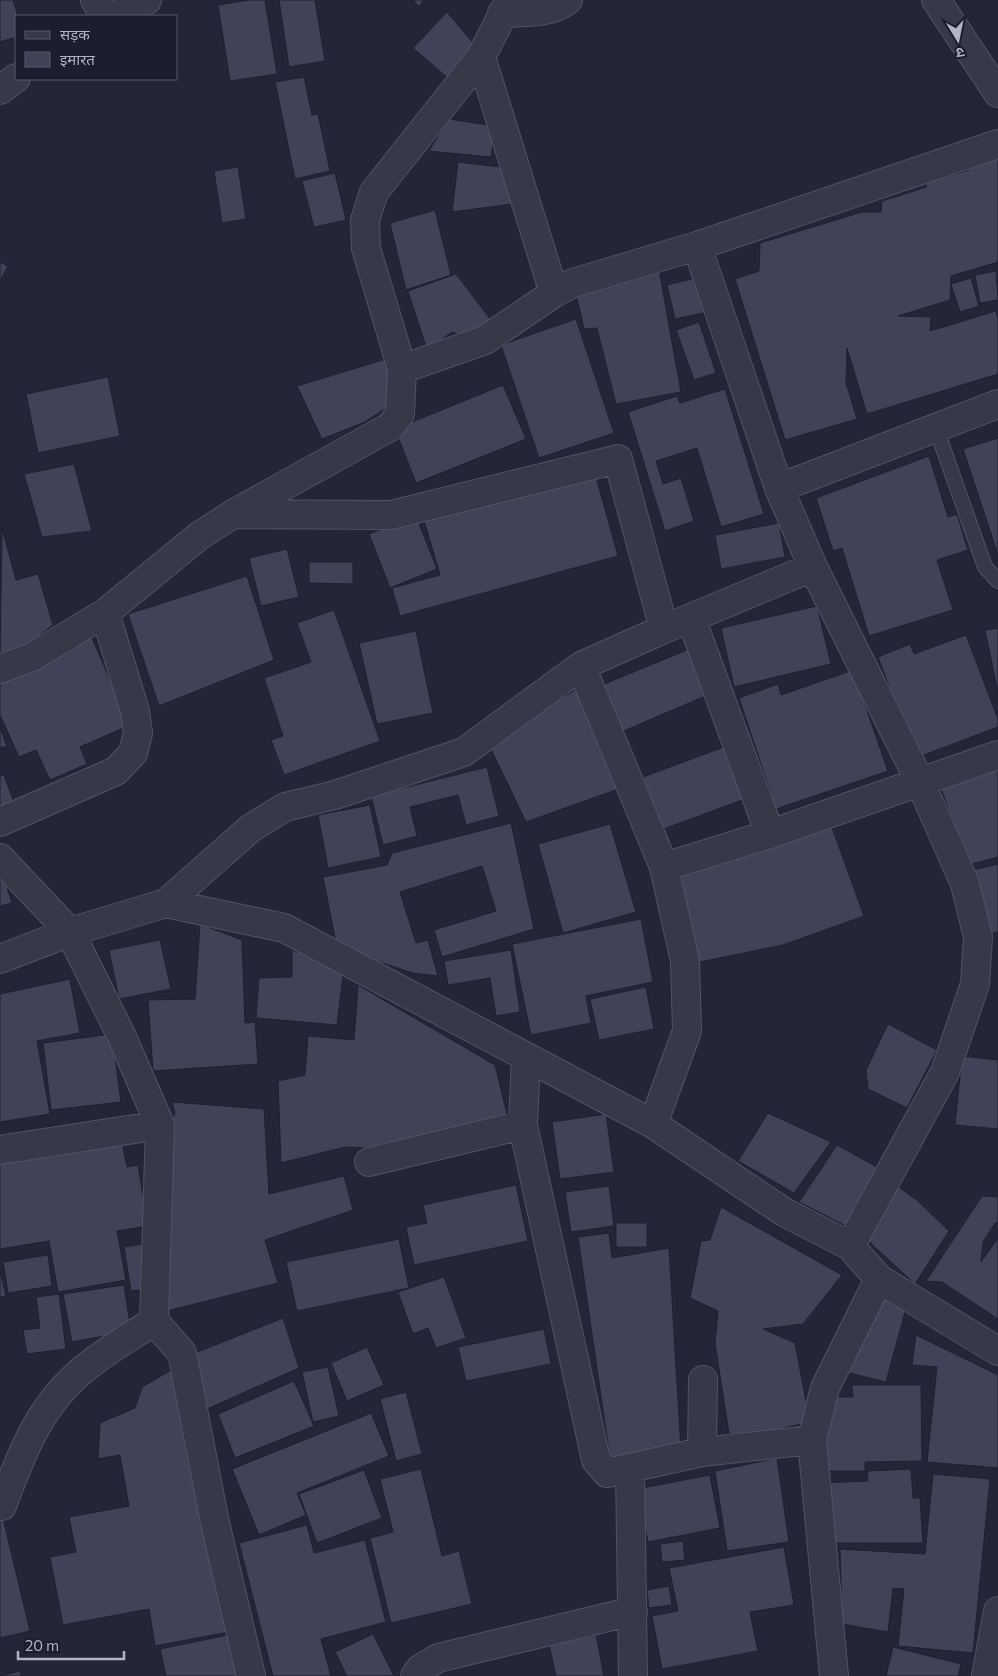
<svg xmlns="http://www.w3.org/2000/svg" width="998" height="1676" font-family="Commissioner,'Noto Sans Devanagari',sans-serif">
<rect width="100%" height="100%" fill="#232637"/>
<path fill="#404357" stroke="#1e202f" d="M0,0H13L18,16L16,37L0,42Z
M250,0H265L277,74L230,81L218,5Z
M279,0H315L325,61L289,67Z
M413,0H424L419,7Z
M447,12L473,43L449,79L413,48Z
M304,77L312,115L318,114L330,171L295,179L275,82Z
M448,119L496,126L491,157L429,151Z
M998,154V262L951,276L950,300L898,316L931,317L930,331L996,311L998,318V374L867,414L847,348L846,383L857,419L785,440L735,279L759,271L760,243L862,212H881L882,201L927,187L925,183L969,170L967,163Z
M458,162L509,168L520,203L452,212Z
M238,167L246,219L222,223L214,171Z
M335,173L346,220L314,227L302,181Z
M435,210L451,275L406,290L390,223Z
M0,262L8,266L0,281Z
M659,269L681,392L616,404L597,328L584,329L575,289Z
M996,271L998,300L980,303L975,275Z
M456,274L494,324L472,340L452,332L427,350L408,291Z
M700,277L708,312L675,319L667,285Z
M971,278L979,306L960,312L951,284Z
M576,319L614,433L539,458L501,345Z
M699,322L716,373L694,380L676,330Z
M389,358V406L365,422L322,439L297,386Z
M108,377L120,436L38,453L26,394Z
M503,385L526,439L416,483L395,429Z
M725,389L764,514L721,527L697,448L656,461L663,484L681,478L694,521L665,531L628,412L677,396L680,403Z
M998,438V555L963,449Z
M929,456L948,517L957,514L968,550L937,560L953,610L869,636L842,548L833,551L816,498Z
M74,464L92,531L42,537L24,474Z
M595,473L618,556L400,616L392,588L440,575L424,520Z
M416,516L437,569L390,588L369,534Z
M779,523L785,557L721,569L715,535Z
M2,528L16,580L38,574L53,625L14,655L0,660Z
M287,549L299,597L261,606L249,558Z
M309,562H353V584L309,583Z
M247,576L274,660L159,706L128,614Z
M817,606L831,664L734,687L721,628Z
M334,610L380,741L284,775L271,740L283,736L264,678L311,662L297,623Z
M998,628V693L985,630Z
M416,631L433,713L377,724L359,643Z
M966,635L998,719V727L916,758L878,657L910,644L914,654Z
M91,636L130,725L80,747L87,764L50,780L36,750L19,757L0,715V675Z
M694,647L710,694L619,733L602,685Z
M853,670L888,771L776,809L739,698L778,684L781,695Z
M582,686L624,787L526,822L488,743Z
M0,727L7,746L0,748Z
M732,744L753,796L661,830L643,777Z
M998,761V857L968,865L939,783Z
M487,767L499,816L466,825L458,795L410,807L417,836L383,845L371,796Z
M4,775L16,808L0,815V776Z
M370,805L381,857L328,868L318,815Z
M830,822L864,916L783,945L695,963L676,876Z
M511,823L534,929L442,957L434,930L496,911L482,866L400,892L416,943L428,940L438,976L413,973L337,948L323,877L387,865L392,853Z
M610,824L636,912L563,933L538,844Z
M998,864V932L983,936L969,871Z
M3,874L12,903L0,906V875Z
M641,919L653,982L586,996L591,1023L531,1035L512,944Z
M200,924L242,940L245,1023L255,1022L258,1064L153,1071L148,1000L195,999Z
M160,940L171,989L119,999L109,950Z
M292,950L344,968L337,1025L256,1018L259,978L292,977Z
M511,950L520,1012L496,1016L490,978L448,985L444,961Z
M70,979L80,1033L37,1041L50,1114L0,1122V994Z
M358,985L495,1065L508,1118L366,1148L345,1147L281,1163L278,1081L305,1075L308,1036L354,1040Z
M646,987L654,1029L599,1040L590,999Z
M888,1024L937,1050L907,1108L868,1089L866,1070Z
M112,1034L121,1102L51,1110L43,1043Z
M998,1053V1129L955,1125L962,1056L997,1060Z
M172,1102L264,1109L269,1194L344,1176L353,1210L265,1240L278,1283L163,1312L162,1243L171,1229L164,1133L175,1113Z
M768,1113L831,1142L794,1193L738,1161Z
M606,1114L614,1172L560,1179L552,1122Z
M122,1142L127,1167L138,1165L148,1226L117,1231L126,1280L58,1292L49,1241L0,1249V1161Z
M837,1145L886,1172L850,1228L799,1202Z
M516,1185L528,1241L414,1265L406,1227L427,1223L423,1205Z
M896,1185L918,1201L949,1231L915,1284L865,1238Z
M609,1186L614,1226L571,1232L565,1192Z
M982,1196L998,1197V1223H995L983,1242L981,1262L998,1238V1319L942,1282L926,1281Z
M721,1207L842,1275L803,1324L763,1329L795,1343L810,1422L762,1433L729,1434L715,1343L718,1311L690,1298L701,1241L710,1240Z
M616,1223H647V1247H616Z
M609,1233L612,1258L669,1248L681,1450L610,1459L578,1237Z
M399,1239L409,1288L297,1311L286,1262Z
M142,1244L149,1289L131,1291L124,1247Z
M48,1255L52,1286L8,1293L3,1262Z
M0,1271L6,1296L0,1297Z
M444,1277L466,1338L436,1348L428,1328L413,1334L398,1292Z
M124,1285L131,1331L72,1342L63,1294Z
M880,1286L908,1301L886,1382L841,1371Z
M59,1294L66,1349L27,1354L23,1330L40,1328L36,1297Z
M283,1318L299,1368L207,1409L195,1353Z
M544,1329L551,1364L466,1381L458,1347Z
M916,1335L998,1375V1468L927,1462L937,1367L912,1365Z
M367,1347L384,1385L347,1401L331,1363Z
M180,1365L229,1632L155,1646L149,1609L63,1625L50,1557L76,1552L69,1517L129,1506L120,1455L98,1459L100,1423L135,1408L142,1387Z
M328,1367L339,1416L313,1422L302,1372Z
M294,1381L314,1426L235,1458L218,1414Z
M852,1385H921L922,1461L865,1462V1471H821L825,1397H853Z
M406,1392L422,1454L396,1461L380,1399Z
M371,1413L389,1456L297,1493L306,1515L259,1535L232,1469Z
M777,1458L789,1542L727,1551L715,1471Z
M421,1469L442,1556L459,1551L472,1604L391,1623L370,1538L393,1532L380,1479Z
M911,1469L913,1498H920L923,1543H827L822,1483L868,1481L867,1471Z
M364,1470L382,1518L317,1543L299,1494Z
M933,1474L990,1479L973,1653L898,1646L904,1589L893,1588L888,1632L842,1624L840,1549L925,1554Z
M710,1475L720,1528L648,1542L637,1489Z
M2,1514L30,1631L0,1638V1515Z
M307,1525L314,1553L365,1540L386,1622L321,1639L331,1676H273L239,1543Z
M683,1541L685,1560L662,1562L660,1544Z
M784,1547L794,1605L750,1612L758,1651L662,1669L652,1616L678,1611L669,1568Z
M669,1586L672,1605L649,1608L647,1590Z
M233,1634L242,1676H166L160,1649Z
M373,1634L394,1676H347L335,1652Z
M596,1635L604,1676H556L549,1645Z
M893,1647L961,1664L958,1676H886Z
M20,1671L21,1676H0Z"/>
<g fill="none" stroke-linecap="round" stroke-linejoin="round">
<defs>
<path id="lane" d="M936,428L985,567L998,581"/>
<path id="street" d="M95,0L105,16
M936,0L998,93
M502,13C523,12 552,14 568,0
M114,16L147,0
M481,57L554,293
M0,90L16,78
M697,246L779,488
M402,369L485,340L554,293L573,283L697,246L998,144
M234,514L391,515L618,459L664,629L813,567
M691,618L770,834
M581,666L664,867
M0,669L32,657L105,613L199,536L233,514L390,427L400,414L402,369L366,248L365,220L374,192L481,57L510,0
M0,822L116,771L133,753L138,733L135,711L105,613
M0,858L70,932L122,1037L160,1125L154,1321L182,1353L215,1523L251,1676
M166,903L251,828L285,807L335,795L464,752L581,666L664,629
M0,959L70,932L166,903L284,928L653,1124L784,1212L850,1246L879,1279L998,1351
M526,1057L523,1125L596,1460L607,1473L702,1452L812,1440
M653,1124L687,1031L685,961L664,867L770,834L998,755
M0,1150L160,1125
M369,1162L523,1125
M850,1246L945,1072L975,984L978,937L965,884L920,782L813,567L779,488L998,404
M702,1452L703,1380
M630,1469L633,1676
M2,1506C20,1457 38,1409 78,1374C100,1354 129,1338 154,1321
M415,1676L420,1669L438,1658L633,1611
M834,1676L812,1440L825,1388L879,1279
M986,1676L998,1611"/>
</defs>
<use href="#lane" stroke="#525363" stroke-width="16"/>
<use href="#street" stroke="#525363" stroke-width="30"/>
<use href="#lane" stroke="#373948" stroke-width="14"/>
<use href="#street" stroke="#373948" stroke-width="28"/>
</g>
<rect x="15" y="15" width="162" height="65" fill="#1c1e2d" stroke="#585a69"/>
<rect x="25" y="31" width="25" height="8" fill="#373948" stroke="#585a69"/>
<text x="60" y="40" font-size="15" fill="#b2b3c4">सड़क</text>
<rect x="25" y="52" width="25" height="15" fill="#404357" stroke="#585a69"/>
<text x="60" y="65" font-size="15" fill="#b2b3c4">इमारत</text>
<g transform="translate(958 40) rotate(170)" stroke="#1c1e2d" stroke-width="4" paint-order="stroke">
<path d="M0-4L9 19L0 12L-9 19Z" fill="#b2b3c4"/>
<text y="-8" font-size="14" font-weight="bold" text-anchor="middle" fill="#b2b3c4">उ</text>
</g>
<path d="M18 1651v8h106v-8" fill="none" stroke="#b2b3c4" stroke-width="2.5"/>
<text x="25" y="1651" font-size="15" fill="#b2b3c4" stroke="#1c1e2d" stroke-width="4" paint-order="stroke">20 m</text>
</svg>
